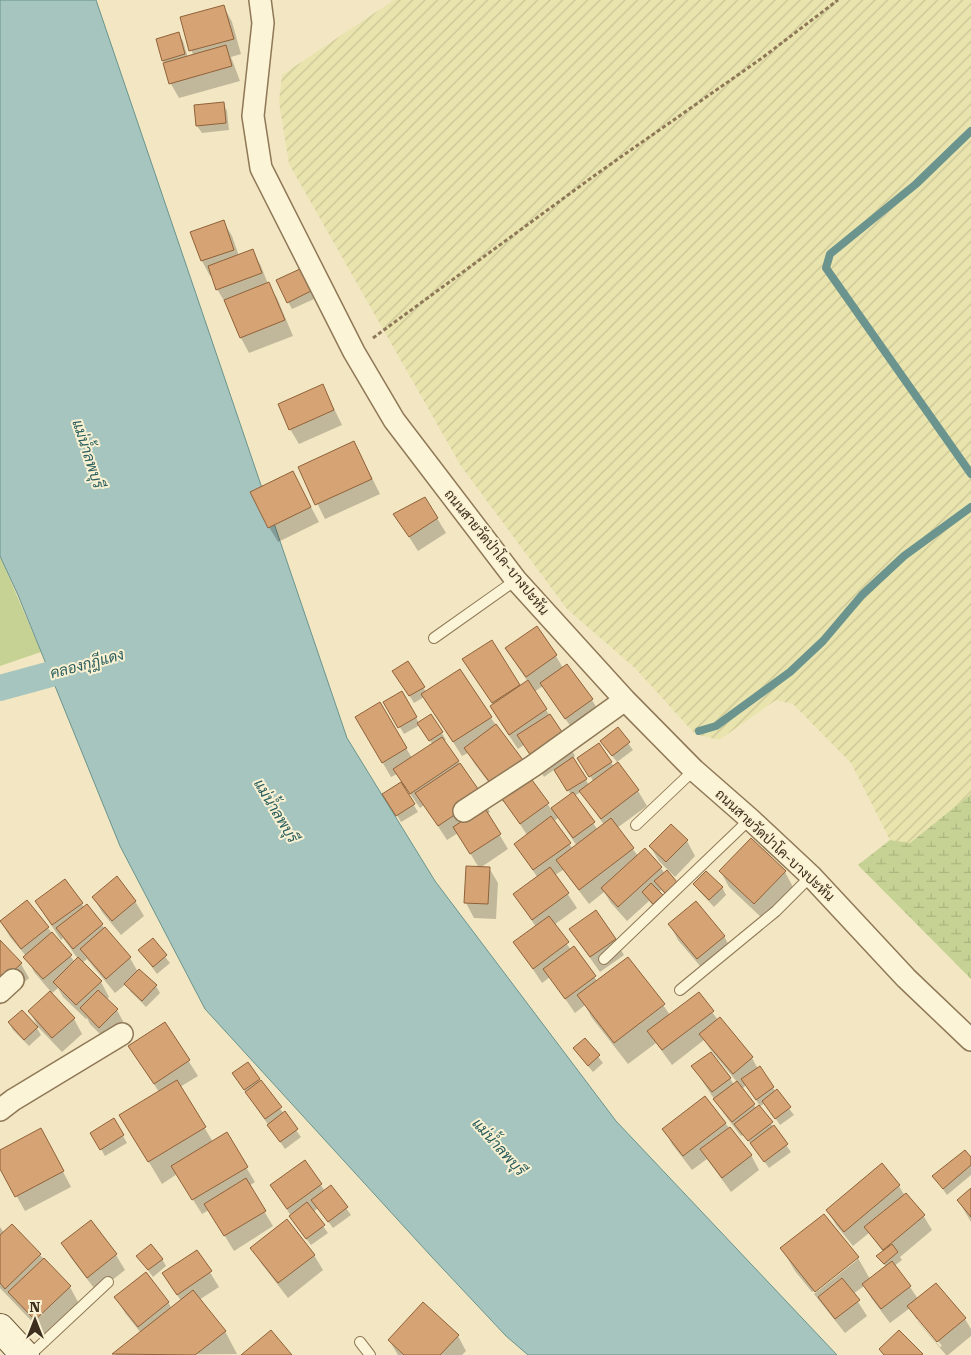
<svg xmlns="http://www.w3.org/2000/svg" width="971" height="1355" font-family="'Roboto Serif',Sarabun,serif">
<defs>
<pattern id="farmland-furrows" width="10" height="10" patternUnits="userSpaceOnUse" patternTransform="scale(1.25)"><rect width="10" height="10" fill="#e9e4ae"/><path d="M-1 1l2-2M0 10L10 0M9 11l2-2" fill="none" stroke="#c9c495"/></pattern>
<pattern id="wetland-marsh" width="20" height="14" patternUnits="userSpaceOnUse" patternTransform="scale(1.25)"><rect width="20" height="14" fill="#c6d294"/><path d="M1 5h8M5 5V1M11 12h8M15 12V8" fill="none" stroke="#abb57f"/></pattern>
</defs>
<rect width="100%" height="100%" fill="#f2e7c2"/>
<path fill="url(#farmland-furrows)" d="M394,0H971V794L910,843L890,840L851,763L793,704L776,700L719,740L695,734L635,668L567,609L461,466L289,164L279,102L282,75Z"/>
<path fill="#c6d294" d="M0,556L41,652L0,666Z"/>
<path fill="url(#wetland-marsh)" d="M971,794V979L858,865L890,840L910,843Z"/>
<path fill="#a5c5be" stroke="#6a948d" d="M0,0H96L347,738L435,881L616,1121L837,1355H528L506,1336L430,1255L205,1009L120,846L18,595L0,556Z"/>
<path fill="#0003" fill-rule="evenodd" d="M224,7L232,22L241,54L231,57L240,81L179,98L171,84L163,60L179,34L183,41L188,58L194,56L191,50Z
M223,103L227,111L229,130L202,133L197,126Z
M223,221L232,236L239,256L253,251L261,266L268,284L277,298L293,336L249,353L241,338L227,304H226L217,289L212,275L210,276L202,261L192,233Z
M304,277L314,299L292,309L288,302Z
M323,386L342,425L299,444L290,429Z
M354,442L380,494L325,519L299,467Z
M293,473L319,522L278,542L269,527Z
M395,515L437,518L446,533L418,551Z
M491,642L520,687L528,682L506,649L556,656L563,668L592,700L601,715L575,733L543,686L534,692L567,741L575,756L572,758L589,785L594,782L582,765L611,763L638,791L647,806L617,828L638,856L661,868L665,874L676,882L680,890L670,899L661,890L659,893L666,903L658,911L649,901L627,921L611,903L604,892L589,904L563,870L555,875L577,908L554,925L571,950L574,948L597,981L663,1005L670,1015L698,993L718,1020L720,1019L752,1058L758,1069L794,1115L780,1125L765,1103L759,1107L791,1152L769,1168L754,1147L743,1135L741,1136L724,1114L693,1067L730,1078L734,1085L737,1082L710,1049L704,1040L672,1065L656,1043L628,1064L592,1018L585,1005L575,1013L550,977L542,983L515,942L536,927L514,894L538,878L515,844L527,835L505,801L503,802L474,763L468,753L462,756L424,697L414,703L398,678L408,662L426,692L491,718L525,765L533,780L531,781L551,809L571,795L555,769L544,777L524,745L518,749L500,722L491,707L493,705L473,674ZM581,792L604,825L598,830L574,796ZM558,818L577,846L573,849L553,822ZM746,1085L760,1106L756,1108L742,1089Z
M402,692L419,723L442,733L446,740L444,741L482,797L490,812L487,814L508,849L480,868H489L498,883L496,919L474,918L466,903L479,868L458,833L447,840L424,805L420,808L406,788L404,789L418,812L401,822L384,794L402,783L397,774L391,777L356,717L380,704L412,758L433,745L420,725L404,734L385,702Z
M617,728L633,750L617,762L606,748Z
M687,841L695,856L675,877L659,861L650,846Z
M721,872H785L793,887L763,919L729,887Z
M695,884L722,887L726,895L714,907L699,891Z
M93,897L135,901L144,916L121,935L102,912Z
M36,902L82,904L84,908L87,906L105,929L130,958L138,972L156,986L160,993L146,1007L130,991L126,984L115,993L87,959L82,963L101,982L109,997L106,1000L117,1010L125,1025L108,1042L90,1024L87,1018L86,1019L63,997L58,988L51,994L74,1019L82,1034L62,1052L38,1027L30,1012L51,992L34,972L26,956L10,937L1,922L48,928L75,962L78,959L63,938L61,940Z
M670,925L724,936L732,951L706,973L678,940Z
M571,929L615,940L624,955L600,972L580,944Z
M152,940L170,963L157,974L140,951Z
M0,941L21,964L29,978L0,1005Z
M22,1011L37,1028L41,1035L29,1046L13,1030L9,1023Z
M165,1024L198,1076L180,1087L213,1142L226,1134L255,1182L249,1186L273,1226L234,1251L209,1210L202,1214L177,1174L162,1184L134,1137L159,1092L139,1061Z
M585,1040L603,1063L593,1072L574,1049Z
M247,1064L301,1137L285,1149L233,1074Z
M705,1098L751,1155L759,1170L731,1192L707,1159L692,1170L672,1144L664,1129Z
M114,1120L127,1143L105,1156L92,1133Z
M49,1145L71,1187L25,1211L0,1166V1151Z
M971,1159V1175L947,1195L934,1177Z
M304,1162L325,1191L346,1208L351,1215L333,1228L318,1208L313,1212L328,1233L311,1245L294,1223L291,1216L271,1185Z
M899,1186L905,1196L923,1215L932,1230L900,1257L902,1260L894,1266L910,1287L918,1299L965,1319L971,1329V1336L948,1355H946L918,1322L910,1308L890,1323L872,1299L864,1286L853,1294L867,1316L845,1333L814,1294L857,1260V1257L812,1292L795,1271L782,1249L824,1216L858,1258L870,1279L886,1267L878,1256L883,1252L869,1233L853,1246L836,1225L827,1210ZM916,1319H920L942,1346L940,1347Z
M971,1189V1222L958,1200Z
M91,1222L116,1255L125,1270L97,1292L71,1258L62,1243Z
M12,1225L70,1287L78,1302L44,1334L0,1288V1227L4,1233Z
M252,1248L314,1255L323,1270L288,1298L261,1263Z
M197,1251L219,1287L199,1300L225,1331L237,1354L115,1355L141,1333L125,1313L116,1298L168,1302L172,1309L181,1301L164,1274Z
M138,1257L162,1259L166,1266L153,1277Z
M458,1336L466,1351L462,1355H398L389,1340Z"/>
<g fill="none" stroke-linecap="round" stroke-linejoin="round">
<path stroke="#6a948d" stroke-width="8" d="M971,131L916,184L830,254L826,268L971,474
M699,731L716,726L790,672L823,641L862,595L904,556L971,507"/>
<path stroke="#a5c5be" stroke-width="26" d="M0,688L84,665"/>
</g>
<path fill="#d5a374" stroke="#90623a" d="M224,5L234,39L189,51L180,17Z
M179,32L185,54L162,61L156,39Z
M226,45L232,66L169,84L163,63Z
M224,102L226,123L196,126L194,105Z
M224,220L234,250L201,261L190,232Z
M253,249L262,273L216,290L208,266Z
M300,269L311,291L287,303L276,280Z
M269,282L285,320L240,338L224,300Z
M323,384L334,410L289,430L278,404Z
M354,441L372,479L315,505L298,467Z
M293,471L311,507L268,528L250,492Z
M425,497L438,518L409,537L393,514Z
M537,626L557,655L526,677L505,648Z
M492,640L520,685L492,703L462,659Z
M408,661L425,687L409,696L392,671Z
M567,664L593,699L565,719L540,683Z
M460,669L492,717L453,742L421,694Z
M528,680L547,709L509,735L490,706Z
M402,691L417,717L398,728L383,702Z
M380,702L407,748L382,763L355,717Z
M431,714L443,732L429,741L417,723Z
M550,714L568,741L535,762L517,735Z
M496,724L526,764L494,788L464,748Z
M618,727L630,742L612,756L600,741Z
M442,737L459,761L410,794L393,769Z
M599,743L612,762L589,777L577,758Z
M573,757L587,779L567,791L554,770Z
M618,762L639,790L601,819L579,791Z
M460,763L483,796L438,826L415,793Z
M529,776L549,803L520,824L500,796Z
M401,782L415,804L396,816L382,794Z
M573,792L595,822L573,838L551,808Z
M484,807L501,834L470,854L453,827Z
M551,816L571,843L533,870L514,844Z
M611,818L634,848L579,890L556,860Z
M671,824L688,840L666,862L649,846Z
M751,838L786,871L754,904L719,871Z
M645,848L662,867L618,907L601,888Z
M466,866L490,867L488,904L464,903Z
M550,867L569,893L532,920L513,894Z
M667,870L677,882L665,893L654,881Z
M706,871L723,887L709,900L693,884Z
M117,876L136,901L112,921L92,897Z
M65,879L83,903L52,925L35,901Z
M651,883L663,895L653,904L642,892Z
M27,900L49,927L21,949L0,921Z
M696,901L725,936L697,959L668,924Z
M87,904L103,924L73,949L56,928Z
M596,910L616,939L590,957L569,929Z
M549,916L569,942L533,969L513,942Z
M105,927L131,957L106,979L80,949Z
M52,932L72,955L43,979L23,957Z
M153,938L167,955L153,967L138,950Z
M0,940L22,963L0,983Z
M574,946L596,976L565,999L543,969Z
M78,957L102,981L76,1005L53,982Z
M628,957L665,1004L614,1043L577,995Z
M139,969L157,985L142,1001L124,984Z
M98,990L118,1009L99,1028L80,1008Z
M50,991L75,1018L52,1038L28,1011Z
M699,992L714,1011L662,1050L647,1031Z
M22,1010L38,1027L24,1040L8,1022Z
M720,1017L753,1057L733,1074L699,1034Z
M165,1022L190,1060L154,1084L128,1046Z
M585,1038L600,1055L588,1066L573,1048Z
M711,1052L731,1078L712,1092L691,1066Z
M248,1062L260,1079L244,1090L232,1073Z
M760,1066L774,1087L756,1100L741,1079Z
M177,1080L206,1127L148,1162L119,1115Z
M261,1080L282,1107L265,1119L245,1092Z
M737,1081L755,1104L732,1122L713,1099Z
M777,1089L791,1107L775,1119L762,1101Z
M705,1096L726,1123L683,1156L662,1129Z
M759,1105L773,1122L748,1141L734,1124Z
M285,1111L298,1129L280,1142L267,1125Z
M114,1118L124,1135L100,1150L90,1133Z
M774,1125L788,1144L764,1162L750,1143Z
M730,1127L752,1155L722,1178L700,1149Z
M41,1128L64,1171L15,1197L0,1169V1150Z
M227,1132L248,1167L192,1200L171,1166Z
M965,1150L971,1157V1165L943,1189L932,1176Z
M305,1160L322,1184L287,1209L270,1185Z
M882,1163L900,1185L844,1232L826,1210Z
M246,1178L266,1211L224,1236L204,1204Z
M331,1185L348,1207L328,1222L311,1200Z
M971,1188V1217L957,1200Z
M906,1193L925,1215L883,1250L864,1227Z
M307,1202L325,1225L306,1239L289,1216Z
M824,1214L859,1257L815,1292L780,1248Z
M287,1219L315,1255L278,1283L250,1248Z
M91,1220L117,1254L87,1278L61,1243Z
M12,1224L41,1254L5,1289L0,1283V1235Z
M151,1244L163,1259L148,1270L136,1256Z
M892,1244L898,1252L884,1264L876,1256Z
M197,1250L212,1271L177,1295L162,1273Z
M44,1258L71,1286L35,1320L8,1292Z
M892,1261L911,1286L881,1309L862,1284Z
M146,1272L169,1302L138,1327L114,1297Z
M842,1278L860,1300L835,1319L818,1297Z
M936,1283L966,1318L937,1342L907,1306Z
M193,1290L226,1331L195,1355L112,1354Z
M423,1302L459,1335L440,1355H404L388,1340Z
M271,1330L292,1355H241Z
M899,1330L923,1354L921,1355H884L879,1349Z"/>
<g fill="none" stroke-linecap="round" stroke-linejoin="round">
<defs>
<path id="service" d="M434,638L516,580
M636,825L694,770
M604,959L750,819
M680,990L776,911L811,876
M360,1342L370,1355
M30,1355L108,1282"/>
<path id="minor" d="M260,0L263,23L253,116L261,168L354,352L394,420L516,580L625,700L694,770L750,819L811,876L906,978L971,1040
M464,811L533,766L625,700
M0,992L13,980
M0,1110L13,1100L122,1034"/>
<path id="secondary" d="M0,1328L25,1355"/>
</defs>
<use href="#service" stroke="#8f7857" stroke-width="12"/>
<use href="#minor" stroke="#8f7857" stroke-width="24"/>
<use href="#secondary" stroke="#70593a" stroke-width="30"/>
<path stroke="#8f7857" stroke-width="3" stroke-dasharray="4 2.5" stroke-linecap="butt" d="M373,338L598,173L762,58L838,0"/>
<use href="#service" stroke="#fcf4d6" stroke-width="10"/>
<use href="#minor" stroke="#fcf4d6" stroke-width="21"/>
<use href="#secondary" stroke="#fcf4d6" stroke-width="28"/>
</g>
<g text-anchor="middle" stroke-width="4" stroke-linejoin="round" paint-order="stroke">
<g font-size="14" fill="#3d2e1d" stroke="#f9f1d2">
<text transform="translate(497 552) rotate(51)" y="5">ถนนสายวัดป่าโค-บางปะหัน</text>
<text transform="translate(775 845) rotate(43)" y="5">ถนนสายวัดป่าโค-บางปะหัน</text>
</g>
<g font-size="15" font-style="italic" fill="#2a5e5e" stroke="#f9f1d2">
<text transform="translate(88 454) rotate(72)" y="5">แม่น้ำลพบุรี</text>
<text transform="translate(87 664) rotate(-15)" y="5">คลองกุฎีแดง</text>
<text transform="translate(276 811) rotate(59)" y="5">แม่น้ำลพบุรี</text>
<text transform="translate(499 1147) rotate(48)" y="5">แม่น้ำลพบุรี</text>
</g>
</g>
<g transform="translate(35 1320)" stroke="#f9f1d2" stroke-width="4" paint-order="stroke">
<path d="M0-4L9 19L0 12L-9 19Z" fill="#3d2e1d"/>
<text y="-8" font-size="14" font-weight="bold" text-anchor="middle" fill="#3d2e1d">N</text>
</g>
</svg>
